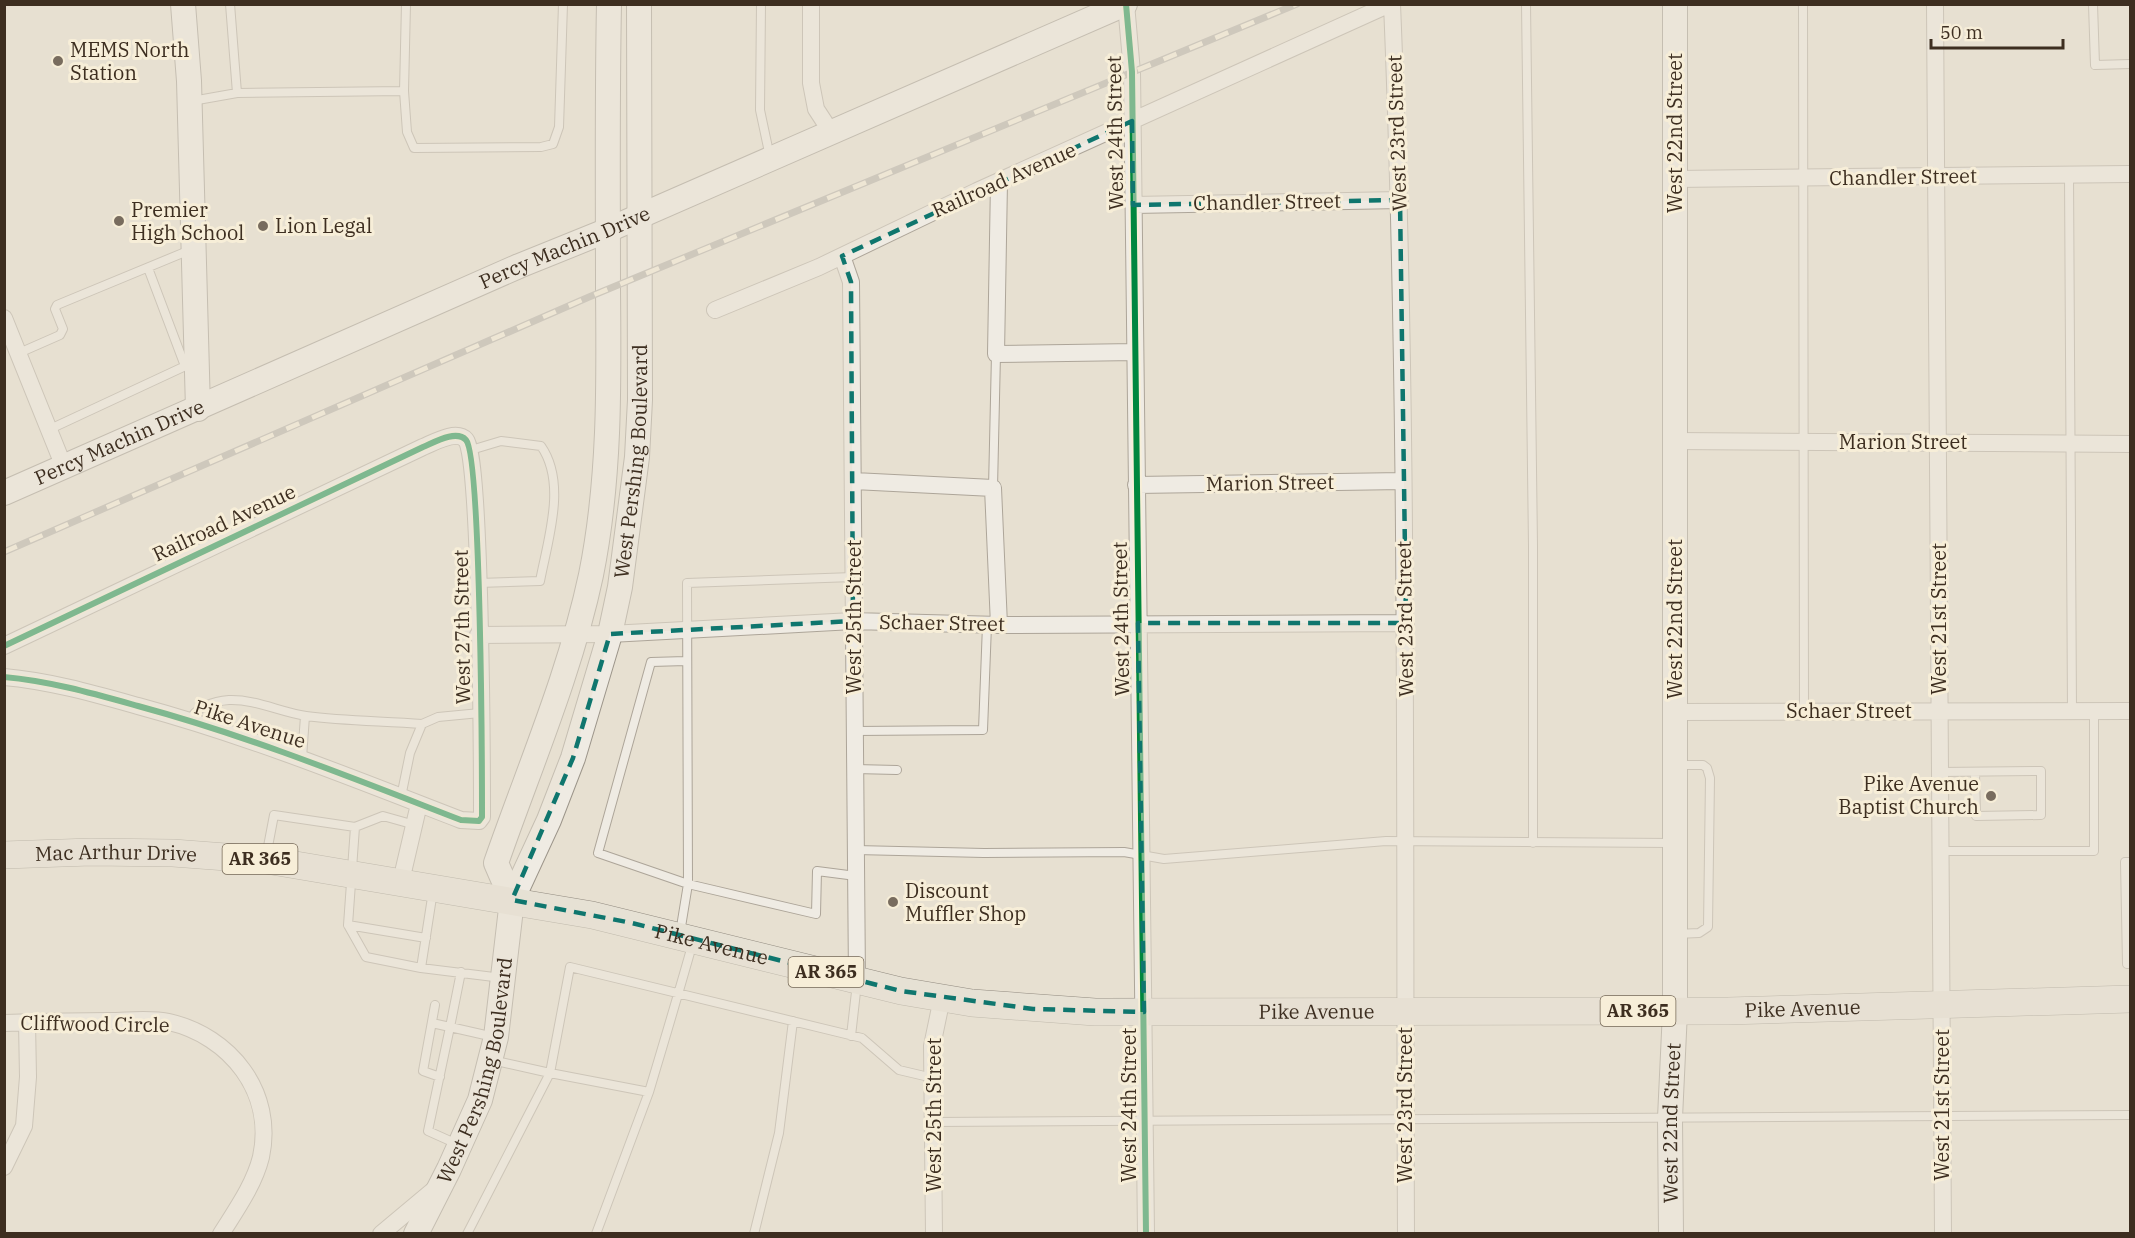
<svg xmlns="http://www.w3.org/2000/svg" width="2135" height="1238" font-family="'IBM Plex Serif',serif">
<rect width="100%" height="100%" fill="#e7e0d1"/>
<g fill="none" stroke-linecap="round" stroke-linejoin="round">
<defs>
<path id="lane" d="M230,4L237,93
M761,4L760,110L770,157
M1526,4L1533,546V843
M1803,4L1804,712
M2093,4L2095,65L2130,64
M404,91L406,4
M192,101L237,93L404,91L407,132L414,148L541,147L553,144L559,127L563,4
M2069,175L2072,711
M148,268L185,366
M19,353L60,335L63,329L55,309L57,305L190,250
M48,430L194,362
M471,450L501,441L541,446C567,483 548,539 540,581L478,583
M993,488L996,354
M686,661L651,662L598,853L688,884L687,583L853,577
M189,721C196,707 214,701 229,700C255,699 280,712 306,716C344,721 384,721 422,724
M855,731L983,730L987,625
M302,758L305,716
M855,769L897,770
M1940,772L2041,771V815L1976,816L1975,772
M401,797L410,753L422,724L438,717L480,713
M355,827L383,816L415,825
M856,850L984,853L1124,852L1164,859L1386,841L1673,843
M1940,851H2094V711
M266,857L274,815L355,827L348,925L366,957L421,968L502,978
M2130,862H2125L2127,964H2130
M348,925L426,938
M680,933L688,884L816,914L817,871L856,876
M1676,934L1699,933L1708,927L1710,778L1707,768L1703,765H1678
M693,942C679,992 664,1042 649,1092L550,1073L570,967L862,1038L899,1070L933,1078
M421,968L433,891
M435,1005L423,1071L440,1077
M432,1023L450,1027L461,972
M851,1036L857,983
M934,1122L2130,1115
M457,1144L428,1131L450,1027L494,1037
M467,1234L550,1073L492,1060
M596,1234L649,1092
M754,1234L779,1133L793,1021"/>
<path id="street" d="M811,4V83L816,109L831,132
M1126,4L1132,72L1146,1234
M1392,4C1409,414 1404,824 1406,1234
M1935,4L1943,1234
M1675,179L2130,174
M999,182L996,354L1135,352
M1133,205L1400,200
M842,256L851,282L857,980
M715,310L819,267L977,191L1390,4
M4,318L64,467
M1675,441L2130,444
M854,481L993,488L999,625
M1136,485L1403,481
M478,635L610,634L853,621L999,625L1406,623
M4,646L423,447C433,443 456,429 466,440C481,456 482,771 482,817L479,821L461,820C355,779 249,736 138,706C95,694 50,681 4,677
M1675,712L2130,711
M401,881L419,804
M4,1023C39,1022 74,1021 109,1021C128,1021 150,1018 169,1022C230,1036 275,1092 261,1157C254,1185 236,1210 221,1234
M4,1167L24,1126L28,1077L27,1022
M381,1234L436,1188
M934,1234L932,1046L942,998"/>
<g id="secondary">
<path d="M183,4L189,81L198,409"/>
<path id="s1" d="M4,493L519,266L608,230L1125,4"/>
<path d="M512,900L496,863C529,768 570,674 591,575C610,481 609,385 608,290C608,195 607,100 609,4"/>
<path id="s2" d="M416,1234L449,1169L480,1100L496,1037L512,900L549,820L573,758L610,634L620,587L637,457L640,400L639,4"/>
<path id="s3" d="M1671,1234L1670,1118L1675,1011V4"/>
</g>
<g id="primary">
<path id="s4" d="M4,855L91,852L173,853L266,860L592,915L901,991L972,1003L1095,1012L1728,1011L2130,999"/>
</g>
</defs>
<use href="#lane" stroke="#ada599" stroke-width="10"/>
<use href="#street" stroke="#ada599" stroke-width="18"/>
<use href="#secondary" stroke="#9c958a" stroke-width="26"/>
<use href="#primary" stroke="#928b80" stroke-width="28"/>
<use href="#lane" stroke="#efebe3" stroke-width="8"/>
<use href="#street" stroke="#efebe3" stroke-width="16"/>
<use href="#secondary" stroke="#efebe3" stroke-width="24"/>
<use href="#primary" stroke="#e6e1d4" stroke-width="27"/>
<defs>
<path id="rail" d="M4,552L589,297L1297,4"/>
</defs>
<use href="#rail" stroke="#afaaa2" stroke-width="7"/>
<use href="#rail" stroke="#f7eed8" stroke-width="4.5" stroke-dasharray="14" stroke-linecap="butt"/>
<defs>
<path id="cycleway" d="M1126,4L1132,72L1146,1234
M4,646L423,447C433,443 456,429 466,440C481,456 482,771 482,817L479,821L461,820C355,779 249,736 138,706C95,694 50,681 4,677"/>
</defs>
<use href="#cycleway" stroke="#f7eed8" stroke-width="10"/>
<use href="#cycleway" stroke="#00873e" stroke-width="6"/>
</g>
<path d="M0 0H2135V1238H0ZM1132,121L1133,205L1400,200L1406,623H1138L1144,1012L1033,1009L901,991L632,923L512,900L573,758L610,634L853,621L851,282L842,256Z" fill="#e7e0d1" fill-opacity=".55" fill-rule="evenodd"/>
<path fill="none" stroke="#0f766e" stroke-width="4.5" stroke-dasharray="12 8" stroke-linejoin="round" d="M1132,121L1133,205L1400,200L1406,623H1138L1144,1012L1033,1009L901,991L632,923L512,900L573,758L610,634L853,621L851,282L842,256Z"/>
<g fill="#786c5e" stroke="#f7eed8" stroke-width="2">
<circle cx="58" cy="61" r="6"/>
<circle cx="119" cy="221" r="6"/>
<circle cx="263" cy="226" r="6"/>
<circle cx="1991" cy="796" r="6"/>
<circle cx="893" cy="902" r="6"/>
</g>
<g text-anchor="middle" stroke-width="6" stroke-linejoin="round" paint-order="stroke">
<g fill="#f7eed8" stroke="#756857" stroke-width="1.5">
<rect x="222.5" y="844" width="75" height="30" rx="4.5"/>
<rect x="788.5" y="957" width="75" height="30" rx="4.5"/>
<rect x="1600.5" y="996" width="75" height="30" rx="4.5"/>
</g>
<g font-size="18" font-weight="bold" fill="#3d2e20">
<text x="260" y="865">AR 365</text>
<text x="826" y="978">AR 365</text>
<text x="1638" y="1017">AR 365</text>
</g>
<g font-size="20" fill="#3d2e20" stroke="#f7eed8" text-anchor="start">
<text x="70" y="57">MEMS North<tspan x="70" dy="23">Station</tspan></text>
<text x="131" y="217">Premier<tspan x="131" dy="23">High School</tspan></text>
<text x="275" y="233">Lion Legal</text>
<text x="1979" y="791" text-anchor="end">Pike Avenue<tspan x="1979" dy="23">Baptist Church</tspan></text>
<text x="905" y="898">Discount<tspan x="905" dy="23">Muffler Shop</tspan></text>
</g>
<g font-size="20" fill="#3d2e20" stroke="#f7eed8">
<text transform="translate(1115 133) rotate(-91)" y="7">West 24th Street</text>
<text transform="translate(1397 133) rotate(-92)" y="7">West 23rd Street</text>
<text transform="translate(1675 133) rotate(-90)" y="7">West 22nd Street</text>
<text transform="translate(1903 177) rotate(-1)" y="7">Chandler Street</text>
<text transform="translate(1004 180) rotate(-24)" y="7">Railroad Avenue</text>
<text transform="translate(1267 202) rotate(-1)" y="7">Chandler Street</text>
<text dy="7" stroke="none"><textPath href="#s1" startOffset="612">Percy Machin Drive</textPath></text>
<text x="1903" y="449">Marion Street</text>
<text dy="7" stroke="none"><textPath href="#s1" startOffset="126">Percy Machin Drive</textPath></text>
<text dy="7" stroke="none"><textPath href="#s2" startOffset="810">West Pershing Boulevard</textPath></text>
<text transform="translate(1270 483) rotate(-1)" y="7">Marion Street</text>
<text transform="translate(224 523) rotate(-25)" y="7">Railroad Avenue</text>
<text transform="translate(854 617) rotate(-90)" y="7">West 25th Street</text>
<text transform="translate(1121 619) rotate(-91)" y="7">West 24th Street</text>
<text transform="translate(1405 619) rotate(-91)" y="7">West 23rd Street</text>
<text transform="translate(1675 619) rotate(-90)" y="7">West 22nd Street</text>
<text transform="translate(1939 619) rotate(-90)" y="7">West 21st Street</text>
<text transform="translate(942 623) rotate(1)" y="7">Schaer Street</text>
<text transform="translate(462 627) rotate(-91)" y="7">West 27th Street</text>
<text x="1849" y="718">Schaer Street</text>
<text transform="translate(250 724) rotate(18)" y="7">Pike Avenue</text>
<text dy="7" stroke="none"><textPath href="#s4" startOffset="112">Mac Arthur Drive</textPath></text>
<text dy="7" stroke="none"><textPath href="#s4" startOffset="716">Pike Avenue</textPath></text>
<text dy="7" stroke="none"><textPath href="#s4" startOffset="1814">Pike Avenue</textPath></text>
<text dy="7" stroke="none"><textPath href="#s4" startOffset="1328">Pike Avenue</textPath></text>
<text transform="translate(95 1024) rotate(1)" y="7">Cliffwood Circle</text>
<text dy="7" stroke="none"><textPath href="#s2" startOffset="176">West Pershing Boulevard</textPath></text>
<text transform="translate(1129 1105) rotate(-90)" y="7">West 24th Street</text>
<text transform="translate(1405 1105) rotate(-90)" y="7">West 23rd Street</text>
<text transform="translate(1942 1105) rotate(-90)" y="7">West 21st Street</text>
<text transform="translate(934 1115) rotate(-90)" y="7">West 25th Street</text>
<text dy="7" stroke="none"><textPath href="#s3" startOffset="111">West 22nd Street</textPath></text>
</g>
</g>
<rect width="2135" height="1238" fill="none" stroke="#3d2e20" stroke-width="12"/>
<path d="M1931 39v9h132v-9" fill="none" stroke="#3d2e20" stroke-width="3"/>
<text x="1940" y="39" font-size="18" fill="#3d2e20" stroke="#f7eed8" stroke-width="4.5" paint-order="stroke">50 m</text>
</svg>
